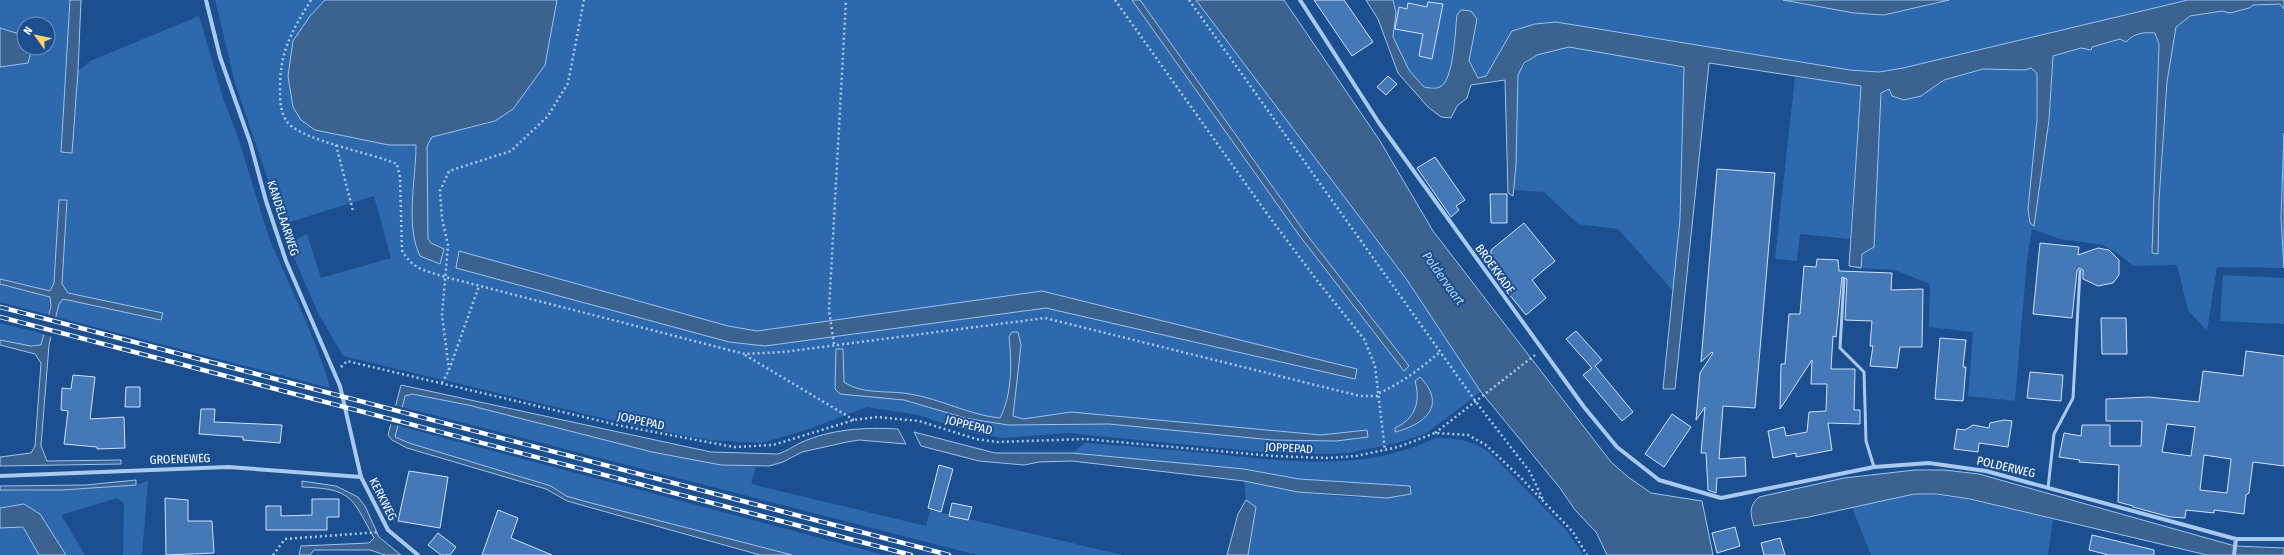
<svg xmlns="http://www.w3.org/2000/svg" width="2284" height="555" font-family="'Fira Sans Condensed',sans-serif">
<rect width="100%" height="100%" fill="#1b4f8f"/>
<path fill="#2e69ad" d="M0,0H70L61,152L71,153L78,71L90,61L199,16L223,98L237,134L269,238L308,326L325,370L330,388L56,317L59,304L63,298L161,320L162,313L68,293L62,284L67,200L59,201L54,283L50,291L0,279V67L28,63L32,48H48V24H24V39L16,33L0,28Z
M215,0H325L310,16L315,130L389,145H416C415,178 406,226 420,256L431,243L428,239L427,146L432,137L495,122L545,65L557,0H1196L1407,280L1481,392L1425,434L1397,443L1349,453L1325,454L1272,453L1067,433L1002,438L973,433L918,415L867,407L806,430L761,443L708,440L635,426L343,356L318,313L288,244L307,234L321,278L391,258L374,196L283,224L235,83Z
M1393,0H1783L1854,13L1884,15L1949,0H2188L1903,68L1879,72L1850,70L1601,29L1512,31L1486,76L1478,78L1469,61L1477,19L1446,83L1439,88L1425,87L1409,70L1393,37L1396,13Z
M2280,4L2284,9V133L2281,218L2284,268L2217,267L2207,331L2188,310L2177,265L2133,266L2120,255L2103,245L2060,239L2032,229L2027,260L2015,401L1968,396L1973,332L1929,327L1930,284L1894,270L1861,268L1881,93L1889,89L1921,96L1944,80L1983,69L2025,70L2031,68L2037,73L2034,226L2049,120L2053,56L2081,48L2091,50L2092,47L2144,32L2155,33L2159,44L2152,253L2157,254L2159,200L2167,82L2176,27L2190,16L2222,11L2230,13L2249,8L2253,5Z
M1569,47L1684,66L1680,219L1674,292L1618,229L1578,224L1544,192L1514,190L1518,75C1529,53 1546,51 1569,47Z
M1795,77L1861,85L1850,239L1800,234L1797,261L1775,259Z
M2223,275L2284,278V324L2220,321Z
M0,284L50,297L49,315L0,302Z
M0,323L44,334L41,345H18L0,340Z
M412,394C471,405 528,420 586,435C642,449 698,463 756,467L751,484L926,526L930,510L1123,555H977L402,407L405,396Z
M397,426H399L884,555H792L591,503L566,496L551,486L409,443L395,437Z
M1435,438C1457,438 1473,440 1491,454L1568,532L1583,555H1248L1256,507L1246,500L1244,481C1298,492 1356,503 1411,494L1410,486L1299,479L1244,469L1072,453L1085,443C1125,446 1166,449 1206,453C1282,461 1364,473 1435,438Z
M148,481L142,555H123L124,503L117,498L61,515L85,555H66L40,514L24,504L0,508V490L27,491L136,485Z
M1914,494C1961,494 2007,509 2053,519L2048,555H1871L1852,508Z
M19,526L25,530L39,555H0V528Z"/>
<path fill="#3c6290" stroke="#9cc4f0" d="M70,0H81L78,71L72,153L61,152Z
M325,0H557L545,65L513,109L495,121L432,137L427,146L428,239L431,243L444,249L440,264L420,256C405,225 416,179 416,145H389L315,130L301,120L293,107L288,76L293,41L310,16Z
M1132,0H1140L1145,7L1304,231L1409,366L1404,371L1299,235Z
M1196,0H1284L1380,141L1433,231L1611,462L1628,477L1651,493L1702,501L1713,555H1607L1596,532L1575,510L1560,488L1481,392L1407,280Z
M1366,0H1393L1396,13L1393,37L1409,70L1424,87C1429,88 1436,89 1440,87C1454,80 1455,31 1457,15L1461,10L1471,11L1477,19L1469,61L1478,78L1486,76L1512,31L1535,24L1556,22L1850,70L1879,72L1903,68L2188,0H2284V9L2280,4L2253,5L2249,8L2230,13L2222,11L2190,16L2176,27L2167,82L2159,200L2158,254L2152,253L2159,44L2155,33C2144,32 2134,33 2126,42L2120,39L2092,47L2091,50L2081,48L2053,56L2049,120L2034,226L2030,223L2028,209L2037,120V73L2031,68L2025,70L1983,69L1944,80L1921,96L1904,100L1892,96L1889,89L1881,93L1874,247L1862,254L1861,268L1849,266L1861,86L1709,63L1675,389H1663L1680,219L1684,67L1569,47L1537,55L1524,63L1518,75L1516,165L1513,196L1508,193L1505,80L1471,85L1467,98L1457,106L1451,118L1441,117L1428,107L1398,73L1378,19Z
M1783,0H1949L1884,15L1854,13Z
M0,28L16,33L24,39V48H32L28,63L0,67Z
M2284,133V268L2281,218Z
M59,200H67L62,284L68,293L163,313L161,320L63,299L59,304L49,345L41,446L47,461L121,460V464L0,466V457L31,453L35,446L41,363L35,354L0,345V340L31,346L41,345L51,306L50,297L0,284V279L50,291L54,283Z
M459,251L728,326L757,331L1042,291L1357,369L1355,379L1046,308L765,346L729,342L456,268Z
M1012,332H1018L1021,345L1013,416L1023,419L1071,412L1321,435L1367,430L1368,437L1336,441L1273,440L1109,424L1008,425L965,418L904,400L840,394L835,389L836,349H843L844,382C863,395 888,390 910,394C941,399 969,415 1000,418C1012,395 1012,363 1009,337Z
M1420,377C1447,405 1426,424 1395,432V428C1415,419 1421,402 1415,381Z
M401,385L711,452L778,454C787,451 792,447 800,443C830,429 866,427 898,429L906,444L859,440L847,442L802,452L783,462L769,466L721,465L652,452L468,405L412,394L405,396L395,437L409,443L551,486L566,496L591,503L792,555H760L567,501L546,489L407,448L392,440L388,435Z
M914,432L995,453H1072L1244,469L1299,479L1410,486L1411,494L1387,498L1298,492L1244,481L1072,461L1039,462L1024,465L979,461L921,446Z
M1915,470H1944L1979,474L2235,546L2284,548V555H2207L1970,499L1937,494H1914L1809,517L1754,526C1750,513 1749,506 1759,497L1844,478Z
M136,480V485L62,490H0V486L86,485Z
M302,481L336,486L358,497L365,506L379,537L401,555H385L370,550H314L310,555H299L301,546L369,543L374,538C351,496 352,489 302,487Z
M1246,500L1256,507L1248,555H1227L1238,514Z
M24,504L40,514L66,555H39L23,527L0,528V508Z"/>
<path fill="#1b4f8f" d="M47,314L58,318L53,337L42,334Z
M394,405L404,408L399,426L389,424Z"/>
<path fill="#4478b7" stroke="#cfe3fa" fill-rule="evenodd" d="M1314,0H1344L1373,42L1352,56Z
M1428,2L1443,4L1432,59L1419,56L1423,34L1395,29L1399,7L1407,9L1408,3L1427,7Z
M1388,76L1397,84L1386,95L1377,87Z
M1435,157L1465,200L1456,206L1459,210L1451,217L1417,168Z
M1717,169L1775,173L1755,408L1723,406L1719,459L1745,457L1746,476L1717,478L1716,493L1708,490L1706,453H1701L1705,407L1696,420L1700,373L1713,353L1712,352L1701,362Z
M1490,194H1507V223H1491Z
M1524,223L1555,261L1532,280L1546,298L1526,315L1508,293L1514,287L1491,259V250Z
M2040,243L2079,247L2078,255L2098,248L2109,250L2119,260V275L2113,283L2098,286L2083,279V270L2079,268L2077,271L2072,318L2033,314Z
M1817,259L1838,260L1839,271L1892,273L1891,290L1923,289L1922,347H1900L1897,368L1870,366L1873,346H1870L1872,321L1845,320L1847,279L1842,277L1836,337L1833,336L1831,369H1855L1854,410H1860V424L1828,423L1832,450L1796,457V453L1773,458L1768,431L1784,427L1786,436L1807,432L1809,412L1826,411L1827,384H1811L1812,360L1780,409L1781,364H1785L1789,314H1800L1804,266L1816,267Z
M2101,318H2126L2127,354H2102Z
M1576,331L1602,360L1595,366L1633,412L1622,421L1583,375L1592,368L1566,339Z
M1940,338L1966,340L1963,367H1966L1963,401L1935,399Z
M2246,351L2284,356V466L2253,462L2249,493L2246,495L2244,514L2214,510V513L2186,510L2185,518L2170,517L2133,507V506L2118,502L2119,465L2079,462L2080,460L2059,457L2064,433L2081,436L2082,425H2110V446H2141L2142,421H2106V399L2149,397L2199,402L2203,371L2243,376ZM2167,424L2195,427L2191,456L2162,452ZM2204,455L2231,459L2227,493L2200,490Z
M2030,372L2063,375L2061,401L2027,398Z
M73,375L95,377L90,419L124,417L125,448L97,449V447L64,444L68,411L61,410L62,388L71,389Z
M126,387H140V407H125Z
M201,409H215L214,422L282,425L280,443L243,440V437L199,434Z
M1672,414L1691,427L1664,467L1645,454Z
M2004,420L2012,421L2008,447L1979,443L1978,452L1954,449L1957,429L1965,430L1973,425L1989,428L1990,423Z
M939,465L953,469L941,512L928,508Z
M409,471L448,477L440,528L398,521Z
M165,498L188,500V521H212L214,553L166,555Z
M312,499H339V517H327V530H266V506H281V516L312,515Z
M952,503L972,507L968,520L949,516Z
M498,510L518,518L511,538L552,555H482Z
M1735,527L1740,546L1717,553L1712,533Z
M438,533L456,547L450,555H441L428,545Z
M2092,535L2154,550V555H2109L2089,550Z
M1780,538L1785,555H1764L1761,543Z"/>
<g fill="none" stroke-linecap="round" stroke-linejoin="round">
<path stroke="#a9c9ee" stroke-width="2.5" stroke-dasharray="2 3" stroke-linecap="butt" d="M311,0C292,31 280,51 280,88C280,100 280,113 288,123C304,141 372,153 397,164L400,177L402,250C411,269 427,271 445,277L745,354L783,352L1045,318L1360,396H1380
M1115,0L1268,215L1319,283L1364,339L1375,366L1385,451
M1189,0L1476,402L1530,472L1543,500
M336,145L353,211
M834,344L829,310L846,0
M745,355L854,420
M341,367L347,361L622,426L734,447L773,445L854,420L877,417L919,421L976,439L997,442L1085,439L1273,456L1327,458L1356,456L1398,447L1435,433L1468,435L1486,445L1520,477L1573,532L1587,555
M449,370L442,315L448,245L442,219L440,191L449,171L511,151L548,116L568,83L584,0
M442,383L449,370L479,286
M1379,393C1402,383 1421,368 1440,352
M1435,433L1535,355
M273,555L285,539L379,532"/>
<path stroke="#a9c9ee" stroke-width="3" d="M1844,279L1840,348L1864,372L1866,441L1874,467
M2048,488L2054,434L2073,398L2080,271"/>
<path stroke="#a9c9ee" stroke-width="4" d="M206,0L220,57L250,142L266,201L286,261L340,386L361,477L388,530L418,555
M1300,0L1379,123L1584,407L1617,447L1659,480L1721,498L1874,467L1929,463L1986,471L2236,539H2284
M0,476L228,467L361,477
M2234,555L2236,539"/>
<defs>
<path id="rail" d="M0,307L949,555
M0,317L911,555"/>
</defs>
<use href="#rail" stroke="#fff" stroke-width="4.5"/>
<use href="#rail" stroke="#1b4f8f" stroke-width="3" stroke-dasharray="9" stroke-linecap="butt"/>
</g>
<g text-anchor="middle" stroke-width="4" stroke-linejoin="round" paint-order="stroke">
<g font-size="12" fill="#fff" stroke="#1b4f8f">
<text transform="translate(283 218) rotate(72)" y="4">KANDELAARWEG</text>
<text transform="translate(1495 269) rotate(54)" y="4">BROEKKADE</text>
<text transform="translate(641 421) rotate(12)" y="4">JOPPEPAD</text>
<text transform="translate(969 425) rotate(14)" y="4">JOPPEPAD</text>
<text transform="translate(1289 448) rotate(3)" y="4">JOPPEPAD</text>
<text transform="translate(180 459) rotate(-2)" y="4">GROENEWEG</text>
<text transform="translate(2006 467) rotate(13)" y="4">POLDERWEG</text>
<text transform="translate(383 499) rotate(63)" y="4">KERKWEG</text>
</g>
<g font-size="13" font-style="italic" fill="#b5d3f5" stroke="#1b4f8f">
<text transform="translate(1444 278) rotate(54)" y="5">Poldervaart</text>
</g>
</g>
<g transform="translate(36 36) rotate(303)"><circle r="19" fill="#1b4f8f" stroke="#7695bc"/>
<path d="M0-3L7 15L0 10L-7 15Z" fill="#ffd166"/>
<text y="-6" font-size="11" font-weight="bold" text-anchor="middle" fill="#ffffff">N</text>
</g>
</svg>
